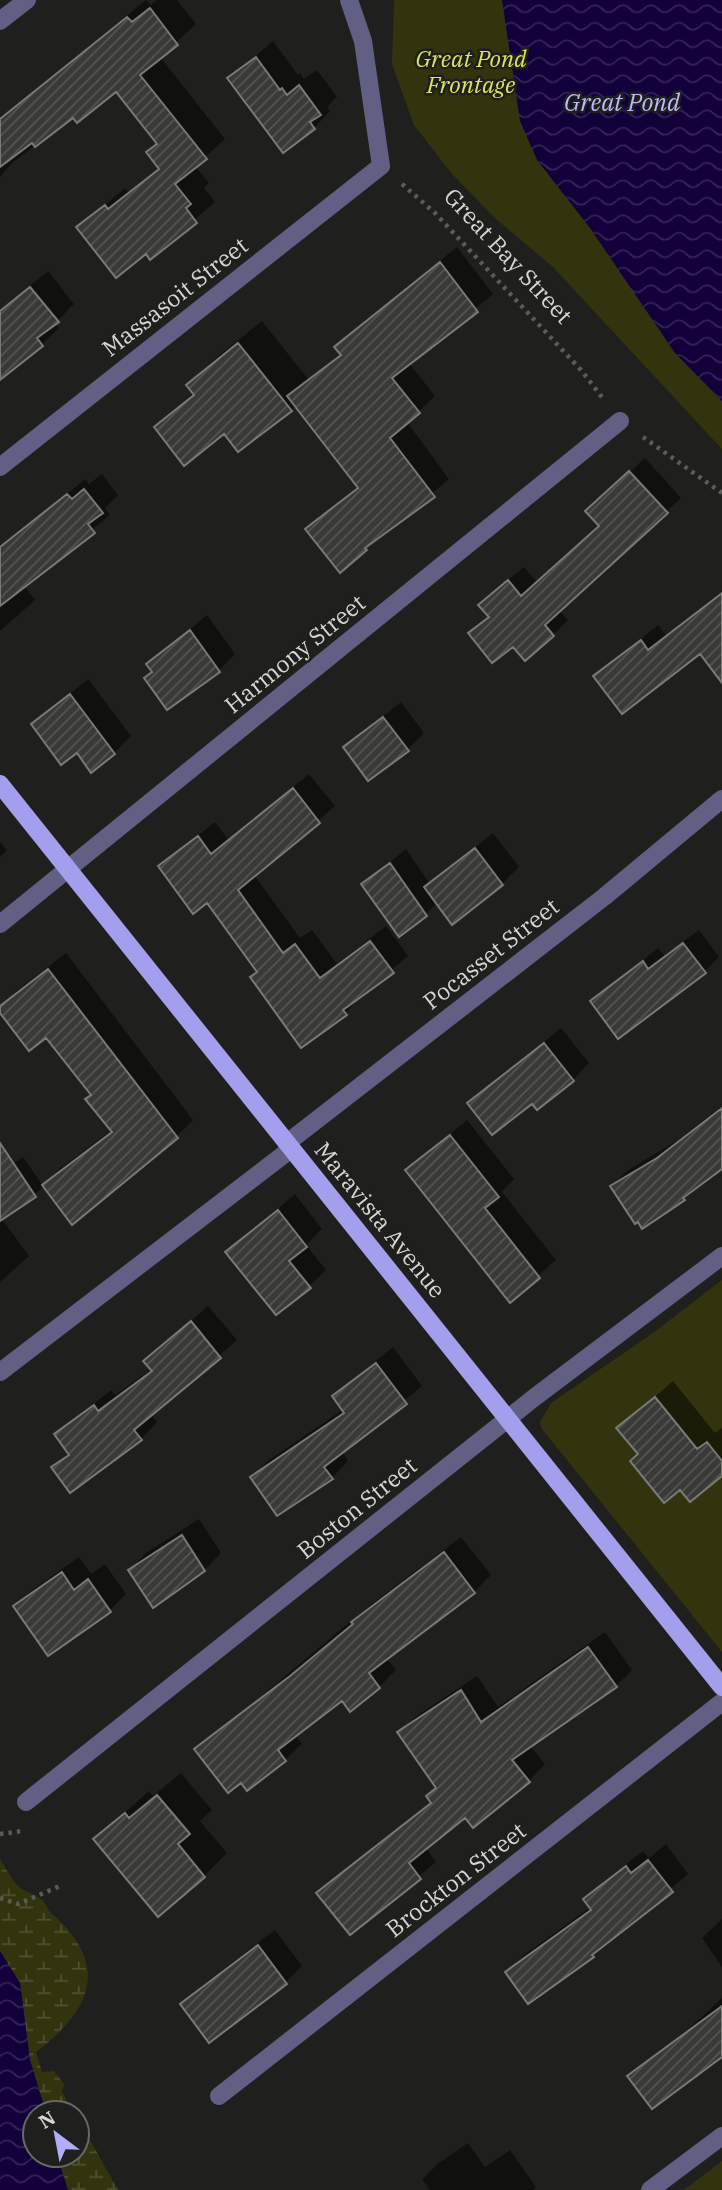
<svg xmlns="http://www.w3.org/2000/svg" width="722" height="2190" font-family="'IBM Plex Serif',serif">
<defs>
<pattern id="wetland-marsh" width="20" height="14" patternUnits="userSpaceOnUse" patternTransform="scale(1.75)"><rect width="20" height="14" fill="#33340e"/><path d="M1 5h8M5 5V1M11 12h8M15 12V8" fill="none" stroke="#505130"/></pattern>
<pattern id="water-waves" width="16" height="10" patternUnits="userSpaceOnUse" patternTransform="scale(1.75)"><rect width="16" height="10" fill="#11003a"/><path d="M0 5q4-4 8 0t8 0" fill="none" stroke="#332456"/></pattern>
<pattern id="building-hatch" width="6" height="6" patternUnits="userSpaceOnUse" patternTransform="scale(1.75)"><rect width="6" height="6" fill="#393937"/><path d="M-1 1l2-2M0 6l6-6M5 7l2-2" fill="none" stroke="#555553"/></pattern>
</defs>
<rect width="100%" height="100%" fill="#1f201d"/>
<path fill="#33340e" d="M394,0H534L722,327V449L553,267L495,218L452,174L414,125L392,64Z
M722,1280V1652L542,1429L540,1422L551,1403L653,1333Z
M722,2161V2190H684Z"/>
<path fill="url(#wetland-marsh)" d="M0,1859C6,1869 13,1883 22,1889C28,1893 37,1895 42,1900C46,1903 47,1909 51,1913C110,1964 93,2009 36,2052L42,2072L54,2071L64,2084L62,2092L74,2113H46L30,2060L20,1983L0,1951Z
M77,2117L118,2190H68L57,2155H77Z"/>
<path fill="url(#water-waves)" d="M502,0H722V401L675,353L590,228L537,160L520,121Z
M0,1951L20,1983L30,2060L46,2113H35V2155H57L68,2190H0Z"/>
<path fill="#0007" d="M146,0L151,5L157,0H177L196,24L160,57L225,139L195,166L209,183L204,188L215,202L150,258L146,251L78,228L125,188L128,192L159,167L148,153L158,142L116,89L74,115L11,164L0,177V120Z
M273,41L298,75L300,73L304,79L317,70L337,97L327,107L330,111L314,128L230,78Z
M457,247L493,294L409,363L435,396L407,422L449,479L340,570L307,530L358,486L296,405L291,410L225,432L156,427L194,393L188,385L211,362L262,321L308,379L341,353L337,347L353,331Z
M48,271L74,304L55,323L59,328L42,344L0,376V310Z
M645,458L681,498L559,610L568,620L553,635L513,644L471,634L490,616L481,605L495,590L524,567L537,582L600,525L602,497Z
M102,474L118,495L105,508L110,515L24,585L35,600L0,631V549L85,479L89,484Z
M722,591V655L700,651L595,677L658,625L666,635Z
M207,615L235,654L219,670L149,664Z
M88,679L131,736L114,753L77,751L33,724Z
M401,702L424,733L407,750L345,747Z
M309,774L335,806L254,875L300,938L312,930L337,964L386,926L408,956L360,996L346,1013L258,971L207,901L160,866L215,822L228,839Z
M493,833L519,867L502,884L438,902L426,914L363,884L406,849L430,884Z
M0,842L7,850L0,857Z
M699,930L719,957L705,971L592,1001L658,948L664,955Z
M66,953L193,1120L177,1136L45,1186L12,1211L0,1193V1173L23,1157L43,1186L61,1168L112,1130L92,1094L47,1035L0,1010L15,992Z
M561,1028L589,1063L573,1080L532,1101L469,1103Z
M722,1106V1167L684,1199L643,1226L612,1186L628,1170L675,1142Z
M467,1120L514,1179L502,1192L556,1260L510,1300L407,1171Z
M295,1194L322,1229L306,1245L326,1270L309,1286L228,1252Z
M2,1219L29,1256L0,1282V1220Z
M208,1306L237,1340L151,1414L157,1422L141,1439L54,1467L69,1452L56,1434L111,1390L115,1395L152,1369L145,1361Z
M393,1347L422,1386L342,1451L348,1461L332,1478L252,1477L269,1460L344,1409L334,1396Z
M673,1381L715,1433L722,1428V1473L680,1487L640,1454L619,1428Z
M199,1519L221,1553L204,1570L154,1606L130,1570L146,1553Z
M461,1537L491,1575L474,1592L386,1658L396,1670L379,1687L351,1709L342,1698L295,1734L302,1744L285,1760L241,1781L197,1750L370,1605Z
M79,1557L91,1574L105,1564L126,1594L109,1611L16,1606L32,1590Z
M605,1632L632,1670L616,1686L530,1746L545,1764L529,1781L465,1815L425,1847L436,1862L350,1933L318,1893L432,1801L437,1787L399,1733L415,1717L477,1676L498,1707Z
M181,1773L212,1810L200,1821L227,1853L204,1876L95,1839L149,1791L153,1796Z
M666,1844L688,1874L593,1956L507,1972L524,1955L591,1907L585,1899L602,1883L643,1851L649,1858Z
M722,1919V1967L702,1938Z
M275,1930L302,1966L286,1982L182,2004L199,1988Z
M722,1998V2057L630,2077L694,2024Z
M468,2143L485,2167L510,2150L536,2187L534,2190H430L422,2179L439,2163Z"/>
<path fill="url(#building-hatch)" stroke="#797976" stroke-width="2" d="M150,8L178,45L140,75L207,159L175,184L191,204L186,208L197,223L150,260L146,254L116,278L76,227L105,205L108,209L159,169L146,152L157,144L116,92L77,123L73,118L35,147L32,143L0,167V119L127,17L132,22Z
M256,57L280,90L282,88L287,95L299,85L321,115L310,122L315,129L283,153L227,78Z
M440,262L478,312L392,378L420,413L390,438L435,497L365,548L367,550L340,573L305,529L358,488L287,396L341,355L334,347Z
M30,287L59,322L37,338L43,346L0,380V311Z
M238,343L292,411L238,452L224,434L184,466L154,427L194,395L186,385Z
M629,471L668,513L545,625L554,636L525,661L513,647L492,663L468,633L489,617L478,605L508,580L521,596L599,526L585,511Z
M84,489L103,513L88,524L95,533L0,606V547L67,494L72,499Z
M722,593V683L700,654L622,714L593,676L641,640L648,650Z
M190,630L220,672L167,710L144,678L152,672L146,664Z
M70,694L115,754L91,773L77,753L61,765L31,724Z
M383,717L409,751L368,781L343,747Z
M293,788L320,823L238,890L283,953L295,944L320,978L370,941L394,973L343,1010L347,1015L301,1048L250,977L257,972L207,903L193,914L158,866L198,836L211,854Z
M475,848L503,885L452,925L424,887Z
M390,863L427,916L399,937L361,884Z
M683,943L706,973L618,1039L590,1001L643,961L648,969Z
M48,969L178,1138L72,1225L42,1185L112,1132L85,1099L91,1095L46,1038L29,1051L0,1013V1006Z
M544,1043L574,1081L537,1110L532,1104L492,1135L467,1103Z
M722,1108V1169L683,1198L685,1200L642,1229L638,1222L635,1224L610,1186L657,1158Z
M450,1135L499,1197L485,1208L540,1278L510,1303L405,1170Z
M0,1143L36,1197L0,1221Z
M278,1210L307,1247L289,1261L311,1288L276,1315L225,1252Z
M191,1321L221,1358L134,1430L142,1440L70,1493L51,1467L69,1455L54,1434L94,1405L98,1411L152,1371L143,1361Z
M376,1363L407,1404L324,1467L333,1479L277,1516L250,1477L344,1413L332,1396Z
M655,1397L697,1449L707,1442L722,1461V1476L690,1502L680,1490L664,1503L630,1461L638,1454L616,1428Z
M182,1535L205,1571L153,1608L128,1570Z
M444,1552L475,1593L369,1673L380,1688L350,1712L342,1701L278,1750L286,1761L247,1791L241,1783L228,1793L194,1749L290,1676L353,1624L351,1622Z
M62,1572L74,1590L88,1579L111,1612L48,1656L13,1606Z
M588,1647L617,1687L512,1760L530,1782L473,1828L465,1818L409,1863L421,1879L350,1935L316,1893L431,1803L426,1796L436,1788L397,1732L461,1690L481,1722Z
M157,1795L190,1834L178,1844L205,1877L158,1917L93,1839L125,1813L129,1818Z
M648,1860L673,1892L592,1955L594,1957L528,2004L505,1972L591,1910L583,1899L626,1866L631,1873Z
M258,1945L287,1984L209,2043L180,2004Z
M722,2006V2057L652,2109L627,2076Z"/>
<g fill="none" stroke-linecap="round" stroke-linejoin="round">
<path stroke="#5b5b59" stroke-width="4.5" stroke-dasharray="3.5 5" stroke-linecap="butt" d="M402,184L435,213L581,370L604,400
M643,437L722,493
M0,1834L23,1831
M0,1898L18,1904L60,1886"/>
<path stroke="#615f84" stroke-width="18" d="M0,21L27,0
M0,467L381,166L363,41L349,0
M0,924L620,421
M287,1143L604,897L722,799
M0,1372L291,1149
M26,1802L535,1397L722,1256
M219,2096L722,1702
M650,2190L722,2136"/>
<path stroke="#a49fec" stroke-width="18" d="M0,784L722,1687"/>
</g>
<g text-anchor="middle" stroke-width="5" stroke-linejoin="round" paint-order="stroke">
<g font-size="23" font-style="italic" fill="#e1e458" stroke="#1f201d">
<text x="471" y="67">Great Pond<tspan x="471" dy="26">Frontage</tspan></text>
</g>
<g font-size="23" fill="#d6d6d4" stroke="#1f201d">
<text transform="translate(508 256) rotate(47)" y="8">Great Bay Street</text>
<text transform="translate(175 297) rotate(-38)" y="8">Massasoit Street</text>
<text transform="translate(295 654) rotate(-39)" y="8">Harmony Street</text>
<text transform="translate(491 954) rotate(-38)" y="8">Pocasset Street</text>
<text transform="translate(380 1220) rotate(51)" y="8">Maravista Avenue</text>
<text transform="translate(357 1508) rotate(-39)" y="8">Boston Street</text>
<text transform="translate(456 1880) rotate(-38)" y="8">Brockton Street</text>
</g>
<g font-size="24" font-style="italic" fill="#bcb9fd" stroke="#1f201d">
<text x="622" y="111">Great Pond</text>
</g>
</g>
<g transform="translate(56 2134) rotate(328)"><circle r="33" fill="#1f201d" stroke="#686966" stroke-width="2"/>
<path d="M0-5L12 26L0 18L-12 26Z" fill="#b2adf9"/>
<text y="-10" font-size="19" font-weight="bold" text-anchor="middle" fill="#d6d6d4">N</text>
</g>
</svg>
